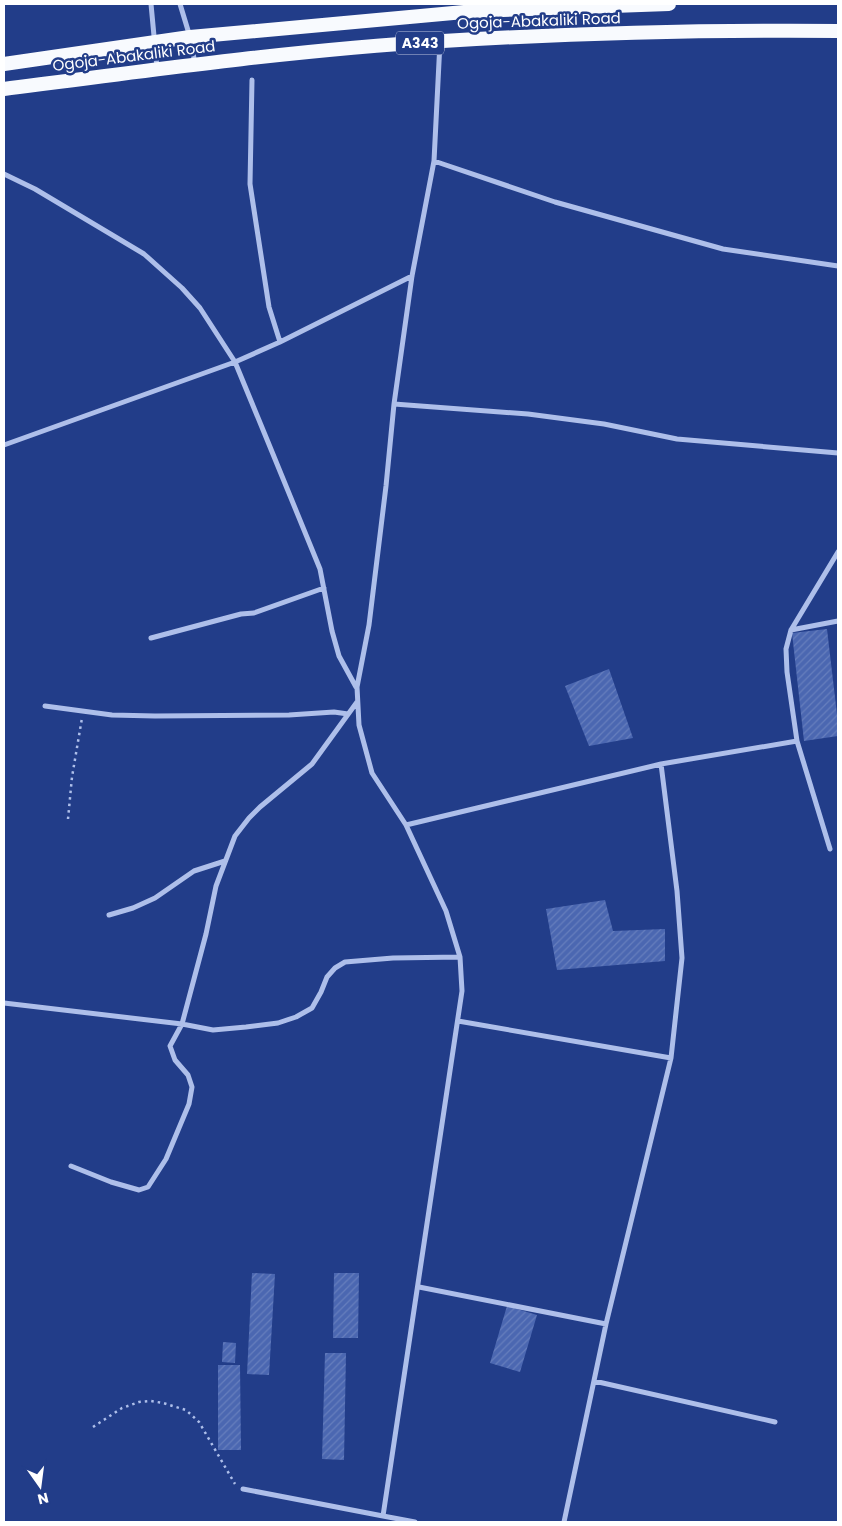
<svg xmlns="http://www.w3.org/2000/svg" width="842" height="1526" font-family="Poppins,sans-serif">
<defs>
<pattern id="building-hatch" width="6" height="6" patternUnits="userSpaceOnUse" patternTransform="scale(1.25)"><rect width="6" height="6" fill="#4b67b1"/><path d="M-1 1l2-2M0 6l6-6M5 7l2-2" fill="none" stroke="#667ebd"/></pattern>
</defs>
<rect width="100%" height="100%" fill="#223d89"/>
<path fill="url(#building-hatch)" d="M827,629L838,723V736L804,741L792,633Z
M609,669L633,738L589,746L565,686Z
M605,900L613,931L665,929V961L557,970L546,909Z
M252,1273L275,1274L269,1375L247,1374Z
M334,1273H359L358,1338H333Z
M507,1306L537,1315L520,1372L490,1363Z
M223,1342L236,1343L235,1363L222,1362Z
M325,1353H346L344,1460L322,1459Z
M218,1365H240L241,1450H218Z"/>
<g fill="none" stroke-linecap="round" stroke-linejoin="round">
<path stroke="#aebfea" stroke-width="2.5" stroke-dasharray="2.5 4" stroke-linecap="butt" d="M68,819L72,777L82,718
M93,1427L122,1408L139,1402L151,1401L163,1403L186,1410L199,1422L235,1484"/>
<path stroke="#aebfea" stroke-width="5" d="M151,4L157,68
M180,4L190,37L195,64
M252,80L250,184L269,307L280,342
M434,161L555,202L723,249L838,266
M4,174L35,189L144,254L182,288L200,308L235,362L268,442L320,569L332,631L339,656L356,687
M394,404L528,414L604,424L677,439L838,453
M4,445L235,362L280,342L412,276
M791,630L838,621
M151,638L241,614L254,613L324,588
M45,706L112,715L155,716L289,715L334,712L348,714
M406,825L661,764L797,741
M830,849L797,741L787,672L786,649L791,630L838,552
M109,915L133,908L155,898L194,871L225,861
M4,1003L182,1024L213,1030L246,1027L278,1023L296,1017L312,1008L321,992L327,977L335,968L345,962L393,958L460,957
M458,1021L671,1058
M71,1166L111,1182L139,1190L148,1187L166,1159L189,1104L192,1087L188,1075L175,1060L170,1046L182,1024L206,934L216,886L235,836L249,818L260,807L312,764L357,702
M419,1287L606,1324
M594,1381L775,1422
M243,1489L383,1516
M415,1522L383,1516L462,991L460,957L446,911L406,825L372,773L359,725L357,687L369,625L386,486L394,404L412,276L434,161L440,42
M564,1522L606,1324L671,1058L682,958L677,891L661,764"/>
<path stroke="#f8fafe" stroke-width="14" d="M4,64L190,37L475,11L669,4
M4,89C150,70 296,50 443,41C574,33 707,30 838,31"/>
</g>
<g text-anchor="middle" stroke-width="5" stroke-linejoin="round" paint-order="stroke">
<rect fill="#223d89" stroke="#bdc5dc" stroke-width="1" x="396" y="31.5" width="48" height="23" rx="4"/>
<g font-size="14" font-weight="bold" fill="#fff">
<text x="420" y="48">A343</text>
</g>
<g font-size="15" fill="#fff" stroke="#223d89">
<text transform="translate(539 21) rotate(-2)" y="5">Ogoja-Abakaliki Road</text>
<text transform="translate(134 56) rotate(-7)" y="5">Ogoja-Abakaliki Road</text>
</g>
</g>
<rect width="842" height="1526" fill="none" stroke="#ffffff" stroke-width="10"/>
<g transform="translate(40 1486) rotate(166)" stroke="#223d89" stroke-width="4" paint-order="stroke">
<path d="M0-4L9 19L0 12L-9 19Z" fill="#ffffff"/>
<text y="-8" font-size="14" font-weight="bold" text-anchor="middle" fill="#ffffff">N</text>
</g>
</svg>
